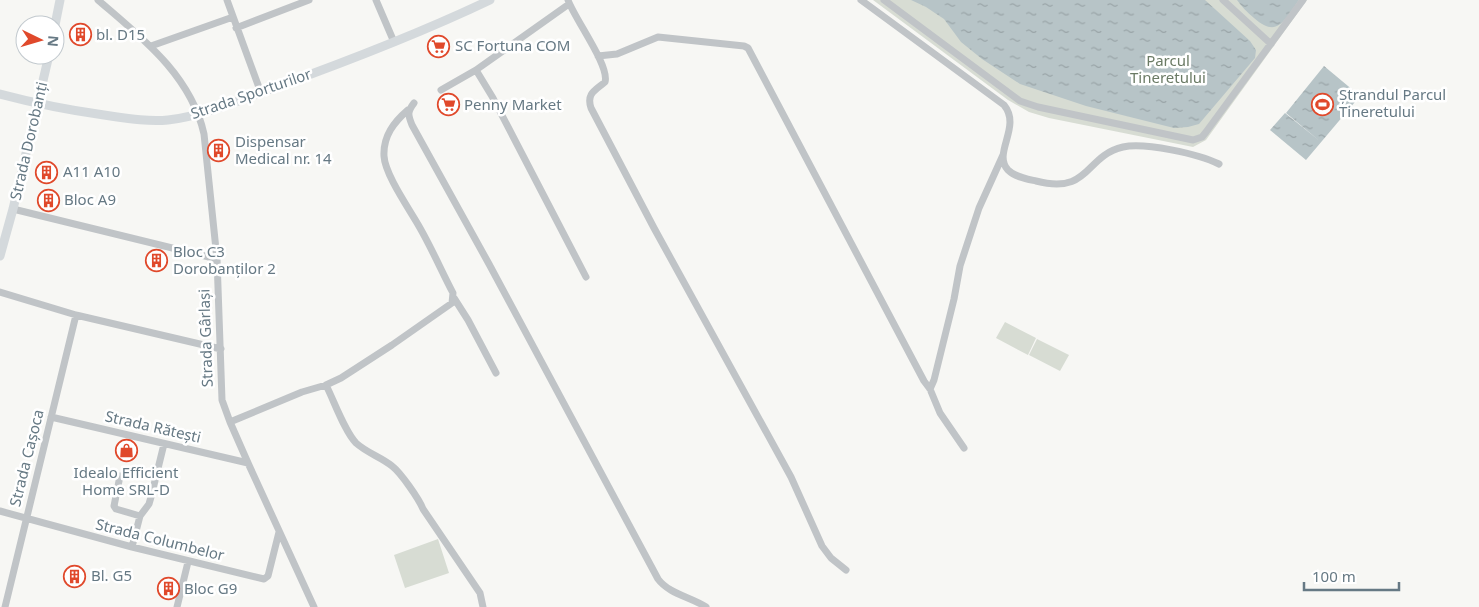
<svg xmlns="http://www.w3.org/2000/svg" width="1479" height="607" font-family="'Noto Sans',sans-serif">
<defs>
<pattern id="water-ripples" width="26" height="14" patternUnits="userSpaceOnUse" patternTransform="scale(1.25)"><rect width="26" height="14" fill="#b7c4c7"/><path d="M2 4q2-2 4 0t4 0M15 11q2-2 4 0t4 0" fill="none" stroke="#99a4a7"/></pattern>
</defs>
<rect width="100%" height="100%" fill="#f7f7f4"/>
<path fill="#d7dcd3" d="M873,0H1307L1206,140L1193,147L1049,118L1029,112L1008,100Z
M1005,322L1036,338L1028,355L996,338Z
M1037,339L1069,355L1060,371L1029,355Z
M438,539L449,573L405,588L394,555Z"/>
<path fill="url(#water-ripples)" d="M911,0H1205L1250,41L1256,50L1255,58L1199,124L1188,127L1174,128L1086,106L1020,84L982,59L961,42L944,19L926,7Z
M1237,0H1299C1284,20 1278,39 1254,18C1247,12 1242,7 1237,0Z
M1324,66L1360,96L1306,160L1270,130L1285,113L1321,142L1286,113Z"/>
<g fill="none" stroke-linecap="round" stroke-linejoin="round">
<path stroke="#c0c4c7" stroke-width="7" d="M98,0C141,37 191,75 204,134L217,259L222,400L230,422L248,463L314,607
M227,0L261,93
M376,0L394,42
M568,0C574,18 610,66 605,82C596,90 586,93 591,108L654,228L791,477L822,546L831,558L846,570
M861,0L1004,105C1022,127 992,153 1008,170C1015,177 1027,179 1036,181C1091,195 1084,156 1123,147C1144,142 1199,154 1219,164
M884,0L1020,101L1038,107L1193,140L1202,137L1206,132L1303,0
M1223,0L1271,44
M236,28L309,0
M151,46L233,17
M598,56L617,54L658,37L744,46L748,48L924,381L930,389L940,413L964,448
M476,70L493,98L586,277
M441,90L476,70L569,4
M414,103C407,112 408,115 412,125L489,264L658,579C669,594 691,597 706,607
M13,209L217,259
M0,292L76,315L221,349
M454,298L468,320L496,373
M326,385C334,401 345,432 356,443C367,453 381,457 392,466C401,473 419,499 423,509L480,593L483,607
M930,389L934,380L954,299L960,266L979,208L1003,155
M51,417L248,463
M230,422L302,392L326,385L341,378L392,345L452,303L453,293C442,272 432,249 420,228C410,210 385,175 384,156C383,136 394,122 408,110
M120,476L114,506L116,509L140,516
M0,511L132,547L264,579L268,576L279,532
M132,547L140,516L149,504L151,497L164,444
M5,607L76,315
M177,607L188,562"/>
<path stroke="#d4d9dc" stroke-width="9" d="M55,25L60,0
M0,94C34,103 69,110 104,115C125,118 147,122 168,120C203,116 243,99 276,87C348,61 421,33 490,0
M0,256L13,209L49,55"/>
</g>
<defs>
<symbol id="building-ring" viewBox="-11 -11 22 22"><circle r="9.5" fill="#fff" stroke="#e0492b" stroke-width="1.5"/><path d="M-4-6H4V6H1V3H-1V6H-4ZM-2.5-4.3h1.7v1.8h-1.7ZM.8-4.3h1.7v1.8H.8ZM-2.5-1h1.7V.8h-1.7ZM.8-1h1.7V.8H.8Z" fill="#e0492b"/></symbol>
<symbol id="supermarket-ring" viewBox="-11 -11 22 22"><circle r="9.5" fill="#fff" stroke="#e0492b" stroke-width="1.5"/><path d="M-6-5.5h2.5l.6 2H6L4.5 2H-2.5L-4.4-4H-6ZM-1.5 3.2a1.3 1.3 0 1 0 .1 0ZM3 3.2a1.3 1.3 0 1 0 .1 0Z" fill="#e0492b"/></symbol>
<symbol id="stadium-ring" viewBox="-11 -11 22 22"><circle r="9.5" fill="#fff" stroke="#e0492b" stroke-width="1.5"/><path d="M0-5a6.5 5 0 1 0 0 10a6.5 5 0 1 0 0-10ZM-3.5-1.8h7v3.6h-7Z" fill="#e0492b"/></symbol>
<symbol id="shop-ring" viewBox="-11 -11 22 22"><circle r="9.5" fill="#fff" stroke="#e0492b" stroke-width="1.5"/><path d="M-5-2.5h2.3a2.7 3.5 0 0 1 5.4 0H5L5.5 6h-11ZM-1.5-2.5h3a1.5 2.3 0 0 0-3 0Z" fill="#e0492b"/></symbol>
</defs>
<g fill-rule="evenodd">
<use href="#building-ring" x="68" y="22" width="25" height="25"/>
<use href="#supermarket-ring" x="426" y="34" width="25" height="25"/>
<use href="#stadium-ring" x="1310" y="92" width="25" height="25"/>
<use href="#supermarket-ring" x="436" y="92" width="25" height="25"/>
<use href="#building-ring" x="206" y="138" width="25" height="25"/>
<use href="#building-ring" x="34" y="160" width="25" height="25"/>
<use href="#building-ring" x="36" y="188" width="25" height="25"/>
<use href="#building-ring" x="144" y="248" width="25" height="25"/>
<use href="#shop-ring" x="114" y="438" width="25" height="25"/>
<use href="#building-ring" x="62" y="564" width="25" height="25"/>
<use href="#building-ring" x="156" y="576" width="25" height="25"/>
</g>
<g text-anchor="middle" stroke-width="5" stroke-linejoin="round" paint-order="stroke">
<g font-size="15" fill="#667984" stroke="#fff" text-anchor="start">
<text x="96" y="40">bl. D15</text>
<text x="455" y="51">SC Fortuna COM</text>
<text x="1339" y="100">Ștrandul Parcul<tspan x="1339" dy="17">Tineretului</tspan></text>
<text x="464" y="110">Penny Market</text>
<text x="235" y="147">Dispensar<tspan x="235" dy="17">Medical nr. 14</tspan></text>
<text x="63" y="177">A11 A10</text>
<text x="64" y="205">Bloc A9</text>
<text x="173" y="257">Bloc C3<tspan x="173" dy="17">Dorobanților 2</tspan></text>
<text x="126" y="478" text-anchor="middle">Idealo Efficient<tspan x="126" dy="17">Home SRL-D</tspan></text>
<text x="91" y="581">Bl. G5</text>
<text x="184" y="594">Bloc G9</text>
</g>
<g font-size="15" fill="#6b7b65" stroke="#fff">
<text x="1168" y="66">Parcul<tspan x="1168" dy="17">Tineretului</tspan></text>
</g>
<g font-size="15" fill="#667984" stroke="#fff">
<text transform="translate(251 94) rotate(-19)" y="5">Strada Sporturilor</text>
<text transform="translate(29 141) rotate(-77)" y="5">Strada Dorobanți</text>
<text transform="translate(206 338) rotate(-92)" y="5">Strada Gârlași</text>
<text transform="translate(153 427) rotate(13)" y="5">Strada Rătești</text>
<text transform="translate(27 458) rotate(-76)" y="5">Strada Cașoca</text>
<text transform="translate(160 540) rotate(14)" y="5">Strada Columbelor</text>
</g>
</g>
<g transform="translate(40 40) rotate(95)"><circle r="24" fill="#ffffff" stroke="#c2c9ce"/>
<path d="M0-4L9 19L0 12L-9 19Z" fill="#e0492b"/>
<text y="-8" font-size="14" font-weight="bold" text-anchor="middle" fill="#667984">N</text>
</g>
<path d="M1304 582v8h95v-8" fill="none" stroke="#667984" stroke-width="2.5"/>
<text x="1312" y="582" font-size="15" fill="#667984" stroke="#ffffff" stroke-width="4" paint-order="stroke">100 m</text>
</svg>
